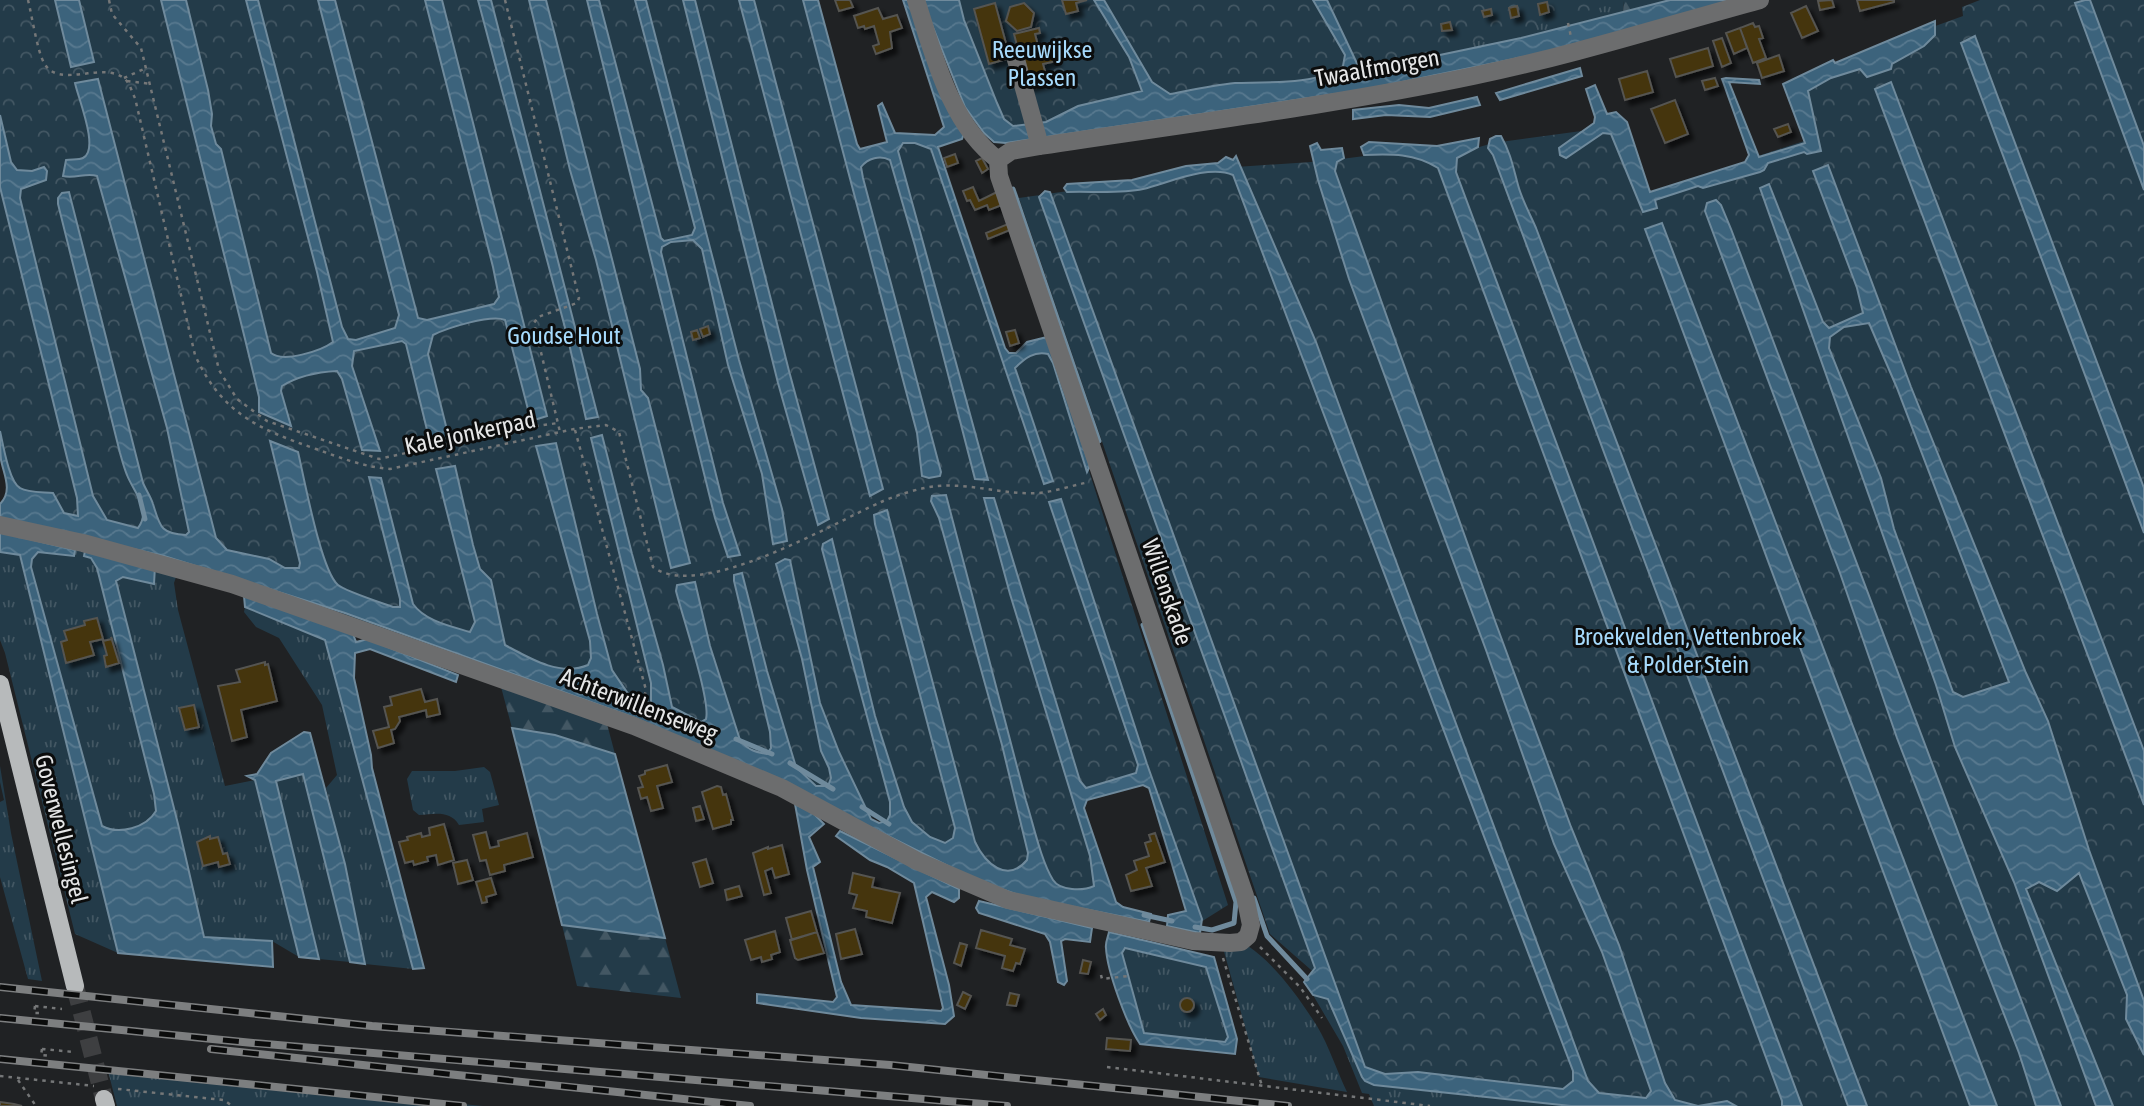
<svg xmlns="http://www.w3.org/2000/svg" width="2144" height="1106" font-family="'Asap Condensed',sans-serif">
<defs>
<pattern id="grass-tufts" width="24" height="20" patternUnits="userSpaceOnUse" patternTransform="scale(1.75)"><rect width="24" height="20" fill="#233b49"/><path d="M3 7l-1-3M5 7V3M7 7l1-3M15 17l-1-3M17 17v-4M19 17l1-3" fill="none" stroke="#435763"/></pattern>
<pattern id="forest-firs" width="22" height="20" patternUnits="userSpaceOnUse" patternTransform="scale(1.75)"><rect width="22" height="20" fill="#233b49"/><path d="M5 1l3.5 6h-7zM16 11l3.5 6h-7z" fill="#435763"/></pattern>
<pattern id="park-crowns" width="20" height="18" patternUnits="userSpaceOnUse" patternTransform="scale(1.75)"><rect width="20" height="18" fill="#233b49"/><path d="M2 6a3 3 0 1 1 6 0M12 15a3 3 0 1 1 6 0" fill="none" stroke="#435763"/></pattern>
<pattern id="water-waves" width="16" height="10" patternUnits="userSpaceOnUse" patternTransform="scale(1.75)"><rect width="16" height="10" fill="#3c637c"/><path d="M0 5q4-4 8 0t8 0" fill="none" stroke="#58798f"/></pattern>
<filter id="shadow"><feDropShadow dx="5" dy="5" stdDeviation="2" flood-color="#0009"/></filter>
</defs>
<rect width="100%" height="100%" fill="#202224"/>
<path fill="url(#grass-tufts)" d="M1624,0L1623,12L1521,38L1435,56L1423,30Z
M89,548L91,558L97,568L154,794L156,811C146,828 119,835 102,826L31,567L32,559L38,552L52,553Z
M0,552L19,554L118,953L75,934L5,653L0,640Z
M155,566L177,574L174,583L178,610L225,786L255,780L299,957L272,941L204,937L178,824L116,581L123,577L154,584Z
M245,607L325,640L413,969L365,964L345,864L326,788L337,775L322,705L279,638L256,627L244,612Z
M0,766L11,833L42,981L28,979L0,877V802L4,800L0,782Z
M484,767L490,772L499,805L482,809L484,822L459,825C450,810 435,814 419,815L413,810L407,779L412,771H455Z
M304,774L350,962L319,959L276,781Z
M1248,946C1276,965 1299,998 1317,1026C1329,1046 1337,1071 1347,1092L1259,1077L1223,948Z
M1125,948L1207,967L1228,1037L1225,1043L1143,1033L1122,953Z
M1313,995L1328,999L1365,1081L1374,1085L1396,1088L1571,1106H1374L1369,1094L1362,1093L1343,1046Z
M108,1071L441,1102L483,1106H117Z"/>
<path fill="url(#forest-firs)" d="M1624,0H1670L1623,12Z
M501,687L607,724L615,754L555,735L512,728Z
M562,925L665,938L681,998L577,986Z"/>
<path fill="url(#park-crowns)" d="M0,0H810L853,156L894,142L931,140L1004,358L1049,346L1228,905L1196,925L1149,778L1078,798L1103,900H1060L622,706L21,516L0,437Z
M946,0H1628L1304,89L1004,133Z
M1980,0H2144V1106H1637L1364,1077L1326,983L1270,934L1019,198L1236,167L1326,161L1380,154L1442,158L1493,143L1611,127L1643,197L1689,179L1756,160L1755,157L1807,140L1794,86L1833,63L1963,16L1962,7Z"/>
<path fill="url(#water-waves)" stroke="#6f8a9c" stroke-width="2" fill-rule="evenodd" d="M55,0H79L94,62L71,67Z
M161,0H186L208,90L212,114L211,126L216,144L221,149L271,353C283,363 321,351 333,342L317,272L246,0H258L342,327L348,339L356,340L395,328L399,315L318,0H335L418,318L427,320L494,304L499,297L493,267L425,0H442L547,416L531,421L505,320C491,314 447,328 433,335L428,354L449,438L430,442L406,344L402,341L354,351L352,366L380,451L362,450L342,379L337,371C318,372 298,376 282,386L281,391L291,426L259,412V397L245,339Z
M478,0H491L598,417L586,419L568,339Z
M529,0H546L640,369L641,390L648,398L690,563L671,568L596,260L570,170Z
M587,0H599L661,238L664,241L692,235L695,228L635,0H646L739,360L782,509L787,541L773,544L762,474L728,365L702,249L693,240L671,242L662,247L661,252L723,503L740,555L728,557L715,518Z
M683,0H695L789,371L829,519L818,525L778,383Z
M739,0H754L883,489L870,496Z
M803,0H818L857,144L860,149L887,142L878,106L882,103L895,133L935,135L944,127L903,0H908L964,133L962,139L938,147L1005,348L1009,353H1016L1027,342L1047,337L1090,466L1087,472L1053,363L1048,354C1034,351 1025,358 1015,368L1053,481L1044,484L931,149L915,143H903L898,151L988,480L975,479L915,246L890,160C880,155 868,158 861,167L863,178L941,472L940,476L929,478L922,476L917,433Z
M922,0H959L964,20L997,103L1004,119L1013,126L1046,122L1078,106L1142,91L1129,57L1094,0H1104L1152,82L1170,94C1191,90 1214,85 1235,83C1264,82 1320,85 1343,66L1345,55L1313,0H1327L1361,72L1372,74L1435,56L1521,38L1670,0H1743L1548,52L1363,90L1006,143L994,142L984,133L965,107Z
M2085,0H2090L2144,146V190L2075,3Z
M1935,21V35L1924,46L1892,64L1891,69L1867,77L1860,69L1831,78L1808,91L1821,151L1807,154L1804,152L1768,163L1764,170L1760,172L1703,188L1698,186L1655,200L1657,208L1643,212L1611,134L1603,133L1566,158L1560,155L1559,148L1594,123L1595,117L1586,89L1595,85L1607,114L1616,112L1627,122L1650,192L1745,162L1749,155L1722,79L1726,78L1759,80L1760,84L1729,82L1759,157L1805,143L1783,84L1833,60L1835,63Z
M1975,36L2144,488V533L1961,43Z
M1580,68L1582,76L1500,100L1496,93Z
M98,79L216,538L227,550L269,559L285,568H299L300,563L270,441L298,452C304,477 321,571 338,585C345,591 382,603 393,607H400V599L369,477L381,478L413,604C425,621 450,626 470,632L475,622L436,469L455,466L473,545L480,569L491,580L505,645C529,658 560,677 588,665L591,658L590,641L536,446L556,443L597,614L612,670L631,698L651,703V683L591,438L602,435L632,554L663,665L672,707L701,722L706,719C711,701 682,615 676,591L677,585L695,582L710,646L740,740C748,750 755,752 767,754L771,748L770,732L734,581V575L742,573L767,671L796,767L816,786H828L831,778L829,768L821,751L802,659L776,564L785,559L790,560L820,703L839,752L871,819L879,823L887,821L890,815V802L822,549L823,544L832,539L875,716L904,807L912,822L930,837L945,843L953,838L955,828L875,524L874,515L887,510L975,842C985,863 1007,884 1027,860L1028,853L1002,745L939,518L931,501L932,496L946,495L1026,801C1033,823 1041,861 1053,880C1060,891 1083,891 1094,886L1090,856L1010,594L984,498H994L1080,781L1086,788L1136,773L1138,765L1049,502L1061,499L1147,764L1202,919L1200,933L1167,926L1168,915L1186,911L1149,788L1143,785L1087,800L1084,808L1116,902L1123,907L1151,914L1149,922L1024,897L976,880L858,821L635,718L345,613L164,556L0,519V504C13,491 4,475 1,460C0,451 0,441 0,431C3,444 9,482 20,488C28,493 43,492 53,493L64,513L78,516L77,498L0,187V115L11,162L17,170L32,171L44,167L47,171L46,180L21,189L20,198L93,496L107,520L138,528C152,509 134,493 127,475C124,468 122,460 120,453L58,204V198L62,193L69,192L143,483C146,490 151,497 153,504C160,526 160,534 186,535L189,532L167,428L97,176C87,172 75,179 63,176L66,160C71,159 79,160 83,158C100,150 78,98 75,83Z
M1891,82L2144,751V805L1875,89Z
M1477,97L1480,105L1430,117L1386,115L1353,119V110L1399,105L1429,108Z
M1496,136H1501C1511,154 1513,167 1518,185C1522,200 1530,214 1536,228L1867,1106H1848L1493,155L1488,148L1490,139Z
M1479,138L1478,147L1457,158L1456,172L1802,1106H1782V1101C1669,790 1552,479 1438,168C1414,153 1391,154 1364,155L1361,147L1369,142L1437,146Z
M1317,143L1321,150L1342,148L1344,158L1337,162L1335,171L1495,621L1571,827L1619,945L1665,1083L1675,1100L1698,1106L1727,1101L1736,1106H1571L1374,1085L1365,1081L1362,1077L1328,999L1313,995L1304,982L1315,968L1039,197L1045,191L1050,192L1365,1067L1385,1074L1418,1072L1563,1089L1573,1081V1071L1233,175C1209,164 1168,183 1143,189C1121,194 1090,191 1067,192L1064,188L1067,184L1132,180L1186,166L1218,163L1226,157L1233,160L1236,156L1316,342L1387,537L1588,1081L1599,1093L1646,1098L1651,1091L1602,952L1554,844L1486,650L1349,279L1318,180L1310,146Z
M1828,165L1911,387L2026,673L2048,721L2089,850L2144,1001V1055L2126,1019L2127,995L2079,873L2057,891L2039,882L2026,889L2113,1106H2096L2014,882L1955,747L1936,685L1760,188L1769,184L1823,322L1829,328L1863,313L1857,288L1813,171ZM1869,323L1897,388L2009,682L1963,697L1953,692L1894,529L1881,478L1829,348L1830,337L1844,327Z
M1716,200L1721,205L1731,229L2061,1106H2036L2019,1053L1897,738L1840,573L1705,211L1707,203Z
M1662,223L1997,1106H1970L1645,229Z
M0,532L75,550L74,556L38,552L32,559L31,567L102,826C119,835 146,828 156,811L154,794L97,568L91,558L84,556L85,551L155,566L154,584L123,577L116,581L178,824L204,937L272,941L273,967L118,953L20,555L0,552Z
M244,596L353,634L356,642L368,639L458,675L456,682L370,649L355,653L354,678L371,755L372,768L424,968L413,969L325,640L245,607Z
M512,728L555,735L615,754L665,938L562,925Z
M304,732L310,733L345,864L365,964L350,962L303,774L276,781L319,959L299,957L255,780L247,776L257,774L271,753Z
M795,804L812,812L824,824L809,837L820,862L813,867L841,982L851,1005L941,1011L943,1008L914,883L887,867L870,860L836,836L840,831L959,889V898L954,902L932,892L926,897L949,985L954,1016L945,1024L861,1018L757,1003V994L833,1002L837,997L807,870Z
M979,901L1092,928L1090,942L1065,939L1061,941L1067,981L1064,985L1058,982L1050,942L1045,934L979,913L976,908Z
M1109,932L1214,957L1237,1039L1235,1054L1140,1044C1127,1025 1107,971 1106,948C1105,943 1108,937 1109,932ZM1125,948L1206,967L1228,1037L1225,1042L1144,1033L1122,953Z"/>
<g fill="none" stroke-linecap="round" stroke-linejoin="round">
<path stroke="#6f8a9c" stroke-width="5" d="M1013,189L1099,441
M139,495L145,519
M1143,625L1236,902L1234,923L1212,930L1195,927
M736,739L772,754
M790,763L833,789
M862,807L889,824
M1254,898L1267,936L1307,979
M1144,915L1172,921"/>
</g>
<path fill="#44340b" stroke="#555451" stroke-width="2" filter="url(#shadow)" d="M835,0H850L853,7L839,11Z
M1062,0H1087L1076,3L1078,11L1066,14Z
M1832,0L1834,7L1820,10L1818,1Z
M1857,0H1894V2L1860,11Z
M1547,2L1549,12L1540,15L1538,4Z
M995,3L1010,58L989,64L974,9Z
M1024,3L1034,13L1031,27L1017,31L1006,21L1010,7Z
M1517,6L1519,16L1511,18L1509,8Z
M1806,6L1818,31L1802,38L1791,13Z
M878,8L883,19L897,15L902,28L890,32L892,48L876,54L873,46L879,44L874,26L865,29L864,26L858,28L854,16Z
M1491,9L1492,15L1484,17L1482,11Z
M1450,22L1452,30L1442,31L1441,24Z
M1753,23L1755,27L1759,26L1763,38L1759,39L1766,58L1753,63L1740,28Z
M1039,28L1040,33L1035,34L1041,57L1054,54L1056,61L1043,64L1048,82L1028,87L1014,34Z
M1740,28L1747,48L1734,54L1726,33Z
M1722,38L1731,63L1722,67L1713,41Z
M1708,48L1713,66L1676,77L1670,59Z
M1779,55L1784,71L1762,78L1757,63Z
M1647,71L1653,92L1625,100L1619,79Z
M1715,78L1718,86L1705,90L1702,81Z
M1675,100L1688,134L1665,143L1651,109Z
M1788,124L1791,132L1778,137L1774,129Z
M955,154L958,163L947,167L944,158Z
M982,158L988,169L982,173L976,161Z
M973,187L979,201L997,192L1002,205L989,210L987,205L975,210L970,200L967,201L963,191Z
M1008,224L1010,230L988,239L986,233Z
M708,326L710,334L703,337L700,329Z
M697,330L700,338L693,340L691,332Z
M1015,330L1019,343L1010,346L1006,332Z
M97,618L103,639L90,642L94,655L66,663L61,642L67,640L64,631L85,625L84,621Z
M111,637L119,663L106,667L104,656L107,655L103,641L112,639Z
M265,662V665L268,664L277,701L241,710L247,737L232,741L218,686L240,682L236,670Z
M421,689L425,702L437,699L440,714L427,717L426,710L399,717L400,721L395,729L391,730L394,743L378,748L373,731L389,727L384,707L392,705L390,697Z
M194,705L199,727L185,730L179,708Z
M667,765L672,782L657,786L663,808L651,811L647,797L641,799L638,788L643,787L639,776L645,774V771Z
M717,786L721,787L723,795L726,794L733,820H731V824L713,829L702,792Z
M700,806L704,819L696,821L693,808Z
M444,824L454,860L438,865L436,855L427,857L428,861L414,865L413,861L405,863L399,842L408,840L407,837L421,833L422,837L430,835L429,828Z
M486,832L490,848L499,846L498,841L527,833L533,857L504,865L505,871L490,875L486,860L480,861L473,835Z
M1155,833L1165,862L1146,868L1152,886L1131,891L1126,875L1137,870L1134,861L1149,856L1145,843L1151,841L1149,835Z
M210,836V839L218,837L223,854L227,853L230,864L219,867L218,862L203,866L197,842Z
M782,845L789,874L775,878L772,868L765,871L771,893L764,895L753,853L768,847V849Z
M706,859L713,883L700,887L693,863Z
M467,860L473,880L458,884L453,863Z
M853,873L874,878L872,887L900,893L892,923L866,917L867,911L853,908L857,895L849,893Z
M491,878L496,894L486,897L487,902L482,903L476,882Z
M739,886L742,896L727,900L725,890Z
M811,911L817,932L792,940L786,918Z
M855,929L862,954L841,959L836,934Z
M981,930L1012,939L1010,945L1025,949L1020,964L1016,963L1013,971L1002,968L1005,956L976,948Z
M775,931L780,952L771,955L772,959L762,962L761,957L751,960L745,940Z
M817,932L824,953L798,960L795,958L790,940Z
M960,943L967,945L961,966L954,963Z
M1083,960L1091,962L1088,974L1080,973Z
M963,992L971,996L965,1009L957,1005Z
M1010,993L1019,995L1016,1006L1007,1005Z
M1180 1005a7 7 0 1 1 14 0a7 7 0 1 1-14 0Z
M1103,1009L1106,1015L1100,1020L1096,1014Z
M1107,1038L1131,1040L1130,1051L1106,1049Z
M0,1102L14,1104L22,1106H0Z"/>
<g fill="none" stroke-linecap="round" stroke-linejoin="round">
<path stroke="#3e3f41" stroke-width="18" stroke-dasharray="18 9" stroke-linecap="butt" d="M75,986L104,1099"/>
<path stroke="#757778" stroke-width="2.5" stroke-dasharray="3.5 5" stroke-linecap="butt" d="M28,0C32,16 37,50 44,63C59,90 103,60 125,79C130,84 132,92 135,98L195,355C222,414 259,429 316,449C341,458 364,467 390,469L574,429L606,425L619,432L653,567C700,602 833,523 881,502C894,496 922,487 937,486C970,483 1005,495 1038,493C1053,492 1070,486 1085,483
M109,0L112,14L141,48L219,370L237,399L267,421L379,459L510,430L558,423
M505,0L579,298L577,303L538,317L534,323L560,432
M1568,23L1571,37
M124,78L146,68
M127,81L151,84
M575,430L646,690L641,710
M1260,947L1300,987L1322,1018
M1223,958L1262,1086
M1101,975L1102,979L1128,976
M35,1006L62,1009
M35,1006L34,1013H41
M42,1049L74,1052
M42,1049L41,1055L51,1056
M1107,1067L1430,1106
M0,1076L94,1086
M18,1080L36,1106
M118,1089L224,1100L232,1106"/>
<path stroke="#6c6d6e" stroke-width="18" d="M916,0C934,55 950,124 998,160
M1015,56L1040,146
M998,160L1011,151L1040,146C1184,124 1330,106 1473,76C1570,56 1665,26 1760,0
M0,525L83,543L232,584L634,726L782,788L917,861L1008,900L1193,941L1230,943L1241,942L1248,936L1251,925L1245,896L999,176L998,160"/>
<path stroke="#b7babb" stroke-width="18" d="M0,684L75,986
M104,1099L106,1106"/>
<defs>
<path id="rail" d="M0,987L372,1026L890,1065L1288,1106
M0,1018L253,1043L1007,1106
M211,1049L750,1106
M0,1059L463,1106"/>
</defs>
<use href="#rail" stroke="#7d7f80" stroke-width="8"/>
<use href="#rail" stroke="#0b0c0c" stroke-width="5" stroke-dasharray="16" stroke-linecap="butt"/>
</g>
<g text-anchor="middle" stroke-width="6" stroke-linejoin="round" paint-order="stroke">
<g font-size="24" fill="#a6dafc" stroke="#0b0c0c">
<text x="1042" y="58">Reeuwijkse<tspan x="1042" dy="28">Plassen</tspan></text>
<text x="564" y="344">Goudse Hout</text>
<text x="1688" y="645">Broekvelden, Vettenbroek<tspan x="1688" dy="28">&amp; Polder Stein</tspan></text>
</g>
<g font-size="24" fill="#e5e6e7" stroke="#0b0c0c">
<text transform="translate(1377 68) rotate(-10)" y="8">Twaalfmorgen</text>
<text transform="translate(470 433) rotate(-12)" y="8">Kale jonkerpad</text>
<text transform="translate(1167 592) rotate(71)" y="8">Willenskade</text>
<text transform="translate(639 705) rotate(21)" y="8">Achterwillenseweg</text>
<text transform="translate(61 829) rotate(76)" y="8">Goverwellesingel</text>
</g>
</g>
</svg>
